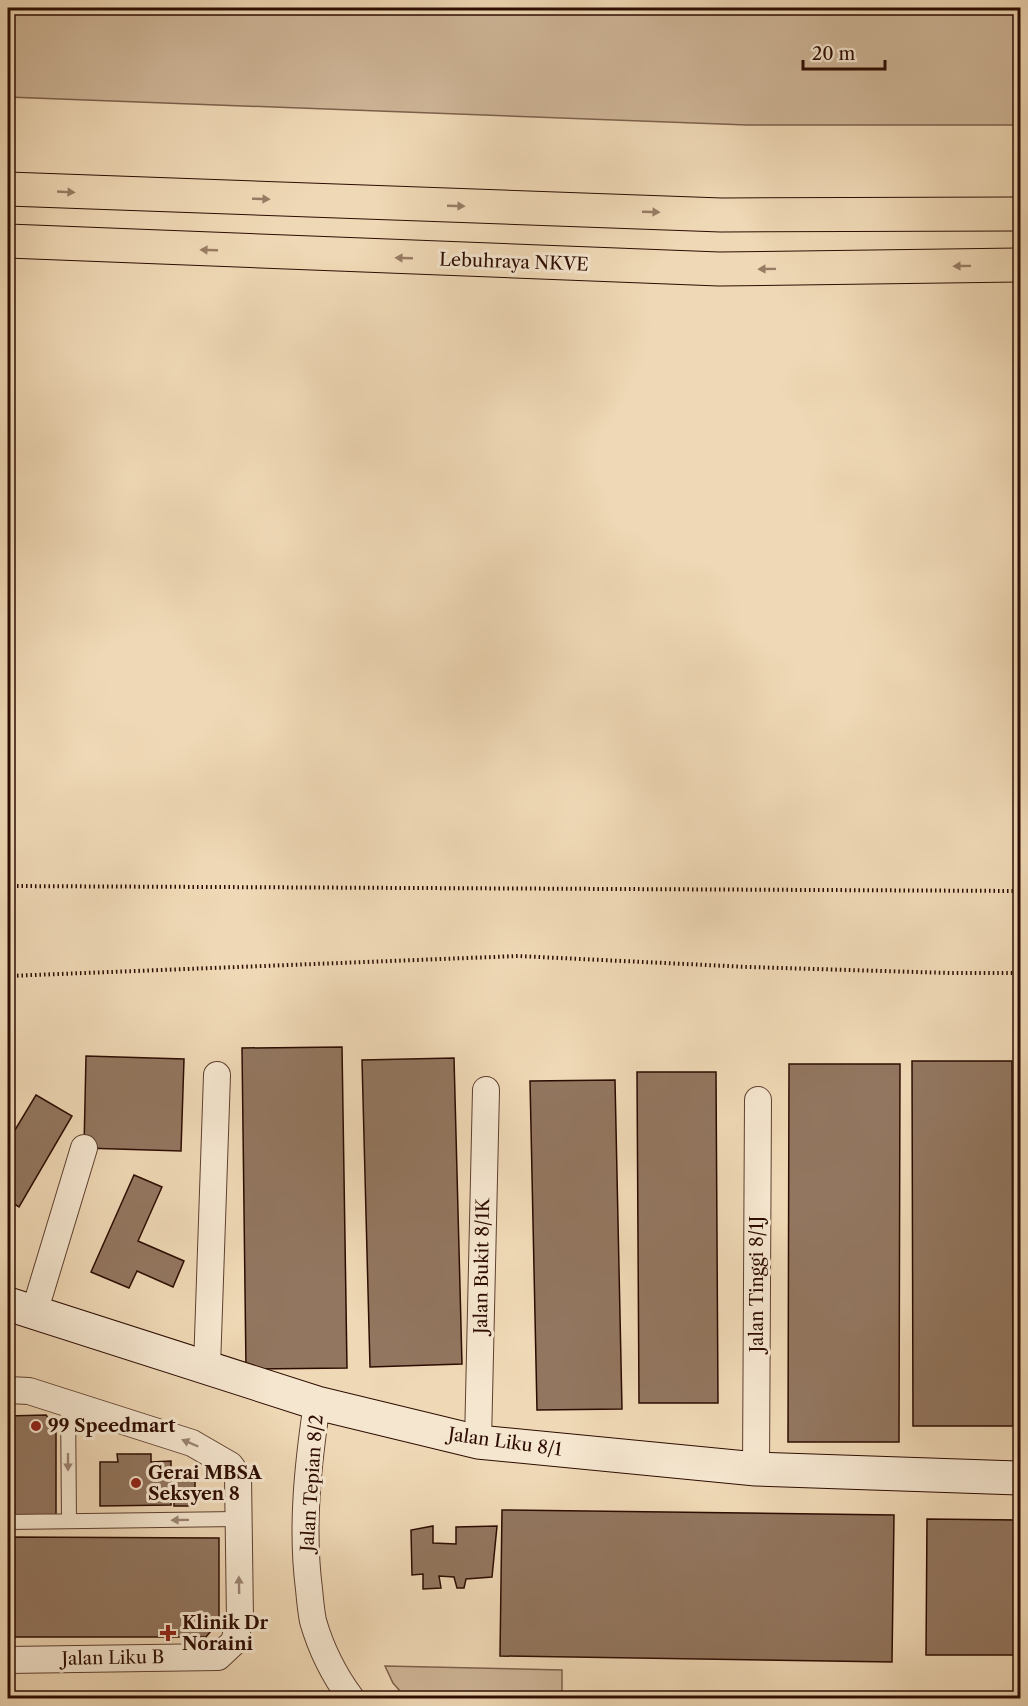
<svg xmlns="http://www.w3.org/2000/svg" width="1028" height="1706" font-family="'Libre Caslon Text',serif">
<rect width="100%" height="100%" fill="#efd8b5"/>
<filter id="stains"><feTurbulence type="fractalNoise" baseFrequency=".00333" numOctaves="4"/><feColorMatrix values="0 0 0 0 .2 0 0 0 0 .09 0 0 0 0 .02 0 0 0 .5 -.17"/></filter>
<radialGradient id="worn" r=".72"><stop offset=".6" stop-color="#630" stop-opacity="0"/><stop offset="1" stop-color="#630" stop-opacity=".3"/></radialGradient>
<path fill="#ceb597" stroke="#7e604c" stroke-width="1.5" d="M8,8H1020V125H747L8,97Z
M385,1666L562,1670V1698H406L393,1683Z"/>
<path fill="#92765f" stroke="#2d0c02" stroke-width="1.5" d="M342,1047L347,1368L246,1369L242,1048Z
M86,1056L184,1059L181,1151L84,1148Z
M454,1058L462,1364L370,1367L362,1060Z
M912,1061H1012L1013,1426H913Z
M789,1064H900L899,1442H788Z
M637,1072H716L718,1403H639Z
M615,1080L622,1409L537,1410L530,1081Z
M36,1095L72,1116L19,1207L8,1200V1139L9,1140Z
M134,1175L162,1187L138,1241L184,1261L173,1287L137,1271L129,1288L91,1272Z
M46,1415L56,1427V1519H8V1416Z
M117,1454H151V1462L171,1461V1505L100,1506V1462H118Z
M174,1471H195V1506H174Z
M502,1510L894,1515L892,1662L500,1656Z
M927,1519L1020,1520V1655H926Z
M433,1526V1543L456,1544V1527L497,1526L492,1577L466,1579L464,1588H457L454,1577L439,1576L441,1588L423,1589V1574L412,1575L411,1530Z
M8,1537L219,1538V1621L206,1637H8Z"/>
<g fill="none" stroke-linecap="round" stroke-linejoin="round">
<defs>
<path id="lane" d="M68,1403L69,1521
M8,1522L238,1519"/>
<path id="street" d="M34,1313L84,1148
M207,1367L217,1075
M8,1390L29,1391L192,1443L230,1465L238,1476L240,1620L234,1642L218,1657L8,1660
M317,1403C308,1464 301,1527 309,1589C310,1600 311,1611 313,1621C321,1649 334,1675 351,1698
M478,1442L486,1090
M756,1469L758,1100"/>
<path id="secondary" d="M8,1304L317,1403L478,1442L756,1469L1020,1478"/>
<path id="highway" d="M8,189L721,215L1020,214
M8,241L719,269L1020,265"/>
</defs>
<use href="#lane" stroke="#5e3f2f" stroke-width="16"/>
<use href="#street" stroke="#5e3f2f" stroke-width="28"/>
<use href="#secondary" stroke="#2d0c02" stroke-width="35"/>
<use href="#highway" stroke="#2d0c02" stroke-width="35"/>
<path stroke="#2d0c02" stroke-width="4" stroke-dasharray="1.5 3" stroke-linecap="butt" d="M8,886L1020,891
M8,976L518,956L748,967L950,973H1020"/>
<use href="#lane" stroke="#f5e6cf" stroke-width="14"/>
<use href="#street" stroke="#f5e6cf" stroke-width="26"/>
<use href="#secondary" stroke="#f5e6cf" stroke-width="33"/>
<use href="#highway" stroke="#efd8b5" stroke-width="33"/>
</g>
<defs><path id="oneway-solid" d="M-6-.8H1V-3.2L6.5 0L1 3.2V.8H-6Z" transform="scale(1.5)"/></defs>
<g fill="#987c64">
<use href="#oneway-solid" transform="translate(66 192) rotate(3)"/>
<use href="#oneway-solid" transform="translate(261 199) rotate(2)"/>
<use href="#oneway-solid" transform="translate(456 206) rotate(2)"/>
<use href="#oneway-solid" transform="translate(651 212) rotate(2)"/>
<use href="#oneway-solid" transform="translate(209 250) rotate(-178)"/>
<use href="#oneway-solid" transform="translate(404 258) rotate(-178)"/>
<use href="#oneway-solid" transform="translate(962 266) rotate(179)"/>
<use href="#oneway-solid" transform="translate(767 269) rotate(179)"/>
</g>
<g fill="#9b8473">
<use href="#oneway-solid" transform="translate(190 1443) rotate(-157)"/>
<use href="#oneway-solid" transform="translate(68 1462) rotate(90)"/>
<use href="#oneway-solid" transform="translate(180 1520) rotate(179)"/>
<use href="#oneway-solid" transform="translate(239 1585) rotate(-91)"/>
</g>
<g fill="#8f2418" stroke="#f5e6cf" stroke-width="2">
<circle cx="36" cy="1426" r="6"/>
<circle cx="136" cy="1483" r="6"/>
<path d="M165 1624h6v6h6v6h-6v6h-6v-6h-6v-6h6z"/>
</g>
<g text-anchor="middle" stroke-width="6" stroke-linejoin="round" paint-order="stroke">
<g font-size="18" fill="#2d0c02" stroke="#f5e6cf">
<text transform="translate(514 262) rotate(2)" y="6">Lebuhraya NKVE</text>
<text transform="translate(482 1266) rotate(-89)" y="6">Jalan Bukit 8/1K</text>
<text transform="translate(757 1284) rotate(-90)" y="6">Jalan Tinggi 8/1J</text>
<text transform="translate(505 1442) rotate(8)" y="6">Jalan Liku 8/1</text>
<text transform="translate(312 1483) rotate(-86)" y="6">Jalan Tepian 8/2</text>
<text transform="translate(113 1658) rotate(-1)" y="6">Jalan Liku B</text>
</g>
<g font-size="18" font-weight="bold" fill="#2d0c02" stroke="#f5e6cf" text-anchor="start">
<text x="48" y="1432">99 Speedmart</text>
<text x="148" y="1479">Gerai MBSA<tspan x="148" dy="21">Seksyen 8</tspan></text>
<text x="182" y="1629">Klinik Dr<tspan x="182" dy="21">Noraini</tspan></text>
</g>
</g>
<rect width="1028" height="1706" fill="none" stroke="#efd8b5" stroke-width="30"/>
<rect x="9" y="9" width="1010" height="1688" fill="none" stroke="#2d0c02" stroke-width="3"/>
<rect x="15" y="15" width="998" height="1676" fill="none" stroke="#2d0c02" stroke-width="1.5"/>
<path d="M803 60v9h82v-9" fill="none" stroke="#2d0c02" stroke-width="3"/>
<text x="812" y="60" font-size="18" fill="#2d0c02" stroke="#f5e6cf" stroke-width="4.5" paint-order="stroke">20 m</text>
<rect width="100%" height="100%" filter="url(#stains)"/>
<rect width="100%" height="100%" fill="url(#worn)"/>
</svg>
